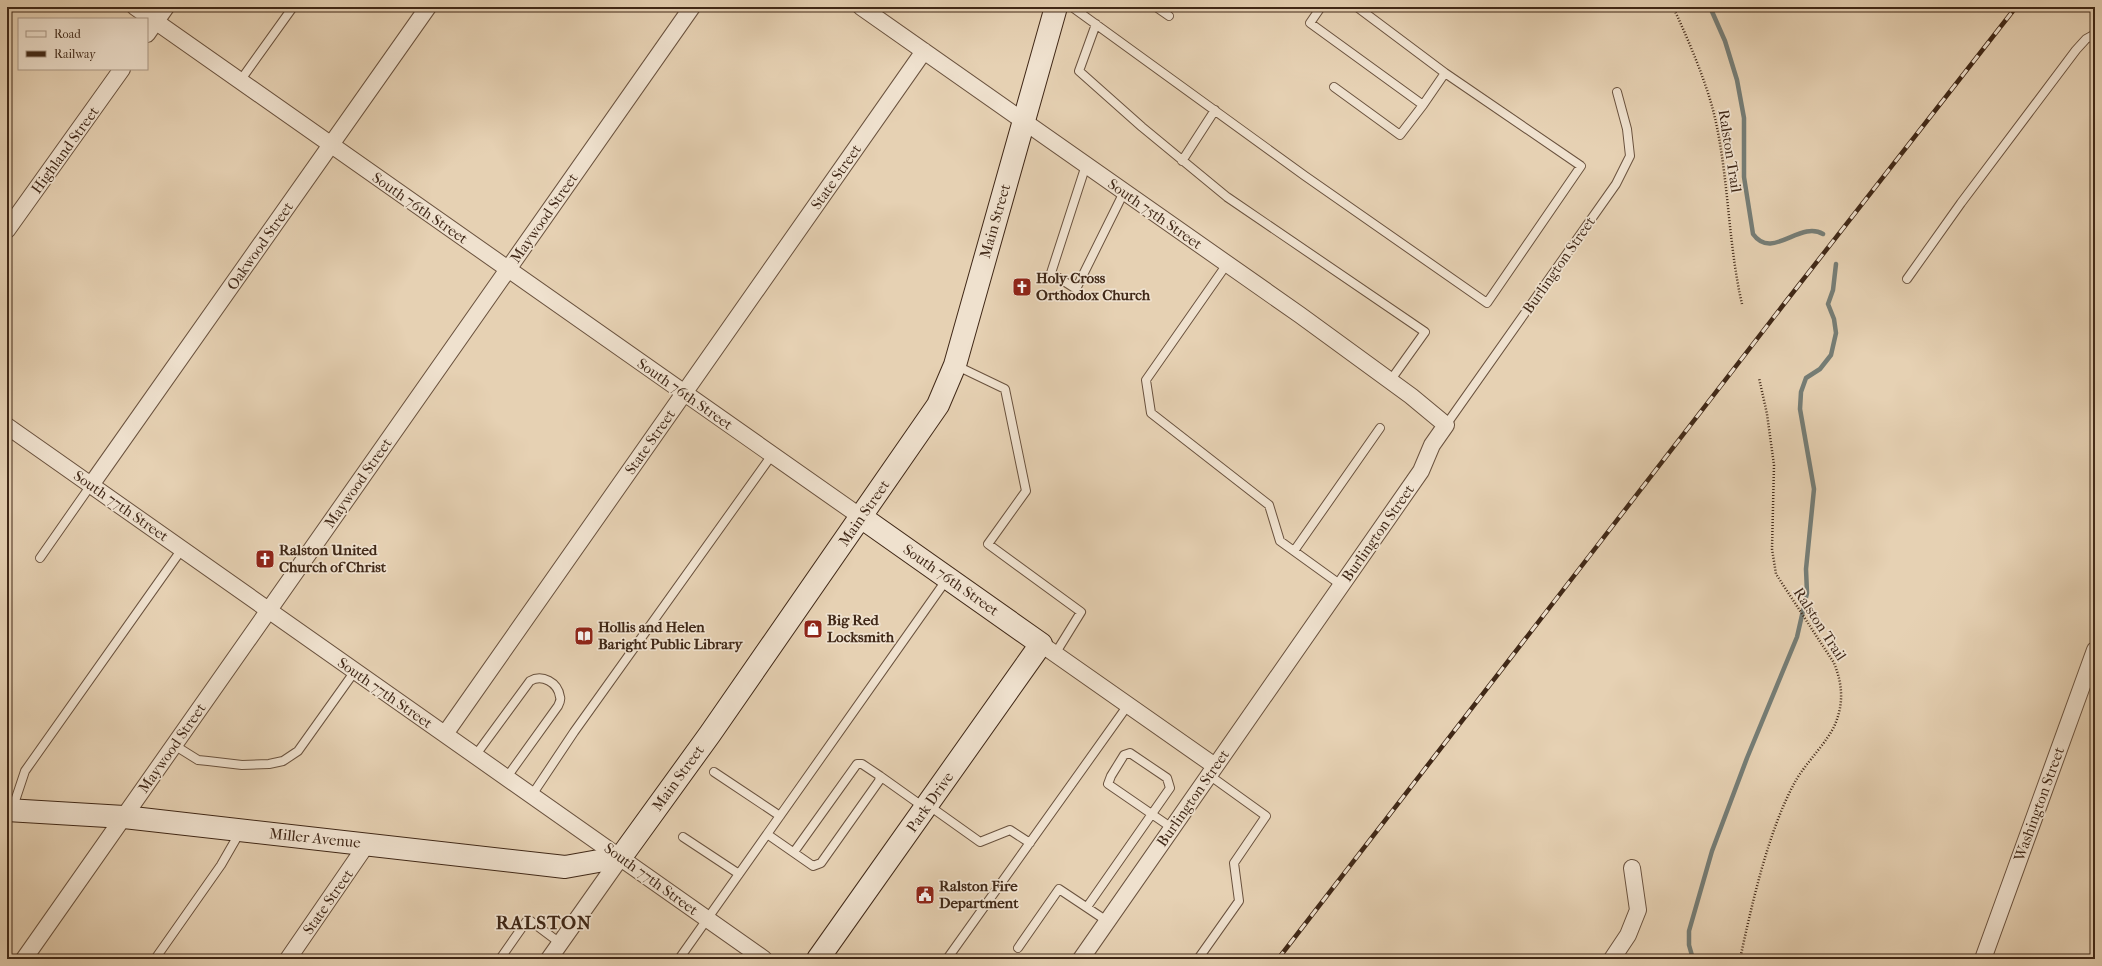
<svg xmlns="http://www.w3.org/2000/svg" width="2102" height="966" font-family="'IM FELL French Canon',serif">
<rect width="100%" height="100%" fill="#e6d1b3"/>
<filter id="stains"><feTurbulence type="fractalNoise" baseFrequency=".005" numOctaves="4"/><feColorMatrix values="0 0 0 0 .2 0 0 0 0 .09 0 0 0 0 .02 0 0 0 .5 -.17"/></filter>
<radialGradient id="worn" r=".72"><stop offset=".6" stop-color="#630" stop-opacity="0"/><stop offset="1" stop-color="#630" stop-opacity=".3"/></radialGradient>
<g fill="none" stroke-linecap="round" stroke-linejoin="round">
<path stroke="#757d76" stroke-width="4.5" d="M1710,7L1725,41L1737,80L1744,118V177L1753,234C1772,261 1800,220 1823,234
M1693,959L1689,945V931L1712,851L1747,758L1797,637L1807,593L1806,569L1814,489L1800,409L1801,392L1806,378L1820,369L1831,355L1836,333L1834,319L1828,304L1833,290L1836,264"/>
<defs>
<path id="lane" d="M1072,7L1305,176L1487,303L1581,166L1445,73L1357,7
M1156,7L1169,16
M1321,7L1310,23L1423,105L1445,73
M1096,24L1079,71L1142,127L1227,197L1425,332L1390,381
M240,81L293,7
M1334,87L1400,135L1423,105
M1182,161L1215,110
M1086,165L1051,273L1076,289L1124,192
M1227,264L1146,380L1151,413L1269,505L1280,541L1341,585
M1907,279L1961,203L2076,50L2086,39L2095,34
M955,365L1005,389L1026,491L988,544L1081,612L1055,654
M1446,425L1616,184L1630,156L1627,129L1617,92
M1294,551L1380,428
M40,558L91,485
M174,745L198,760L208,761L242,765L269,764L283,761L298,751L355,671
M475,756L530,681C542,674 558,682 560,697C561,699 559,704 558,706L507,777
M714,772L780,816
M880,776L925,808
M532,795L574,732L772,455
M928,805L980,842L1010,830L1030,843
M12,810L25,771L182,549
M767,834L813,866L821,863L879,781L880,776L862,764H857L794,852
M683,837L739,874
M1087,907L1170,788L1167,778L1130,753L1124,755L1111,776L1108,784L1172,828
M1018,948L1059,889L1107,921
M155,959L221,865L240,832
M500,959L528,919L560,943
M679,959L947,579
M947,959L1128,705
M1198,959L1239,901L1234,863L1266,816L1209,775"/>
<path id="street" d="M135,7L861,517
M861,7L1300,315L1411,396L1446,425L1432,445L1421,471L1081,959
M147,34L166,7
M7,230L122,69
M7,426L764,959
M91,485L428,7
M1041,644L1215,766
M445,734L924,51
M24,959L692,7
M288,959L367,844
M549,959L621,857
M1612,959L1628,935L1638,910L1632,868
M1983,959L2095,650"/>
<path id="secondary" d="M7,810L124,817L565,867L621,857L710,734L938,405L955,365L1056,7
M818,959L1041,644L861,517"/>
</defs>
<use href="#lane" stroke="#6a523e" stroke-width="10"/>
<use href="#street" stroke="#6a523e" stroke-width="18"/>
<use href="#secondary" stroke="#402817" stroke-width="24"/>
<path stroke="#402817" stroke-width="2.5" stroke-dasharray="1 2" stroke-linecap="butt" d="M1673,7C1688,39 1702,72 1712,106C1729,170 1727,239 1742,304
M1740,959C1752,904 1768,831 1795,782C1806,762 1829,741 1836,722C1844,701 1842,683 1834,663L1776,574L1772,549L1774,465L1767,414L1759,378"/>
<use href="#lane" stroke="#efe1ce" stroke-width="8"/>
<use href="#street" stroke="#efe1ce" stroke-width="16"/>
<use href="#secondary" stroke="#efe1ce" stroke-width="22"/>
<defs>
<path id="rail" d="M1278,959L1784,304L2016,7"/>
</defs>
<use href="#rail" stroke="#402817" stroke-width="4.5"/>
<use href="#rail" stroke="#efe1ce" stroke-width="3" stroke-dasharray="9" stroke-linecap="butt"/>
</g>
<defs>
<symbol id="church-square" viewBox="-11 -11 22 22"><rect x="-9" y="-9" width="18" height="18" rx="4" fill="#8f2418" stroke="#efe1ce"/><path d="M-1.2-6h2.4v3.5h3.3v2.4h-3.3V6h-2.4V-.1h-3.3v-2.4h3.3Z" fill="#fff"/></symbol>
<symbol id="shop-square" viewBox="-11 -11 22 22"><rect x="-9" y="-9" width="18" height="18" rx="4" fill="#8f2418" stroke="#efe1ce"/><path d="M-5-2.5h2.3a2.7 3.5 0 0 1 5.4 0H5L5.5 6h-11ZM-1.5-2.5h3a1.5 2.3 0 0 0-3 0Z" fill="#fff"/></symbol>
<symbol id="library-square" viewBox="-11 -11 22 22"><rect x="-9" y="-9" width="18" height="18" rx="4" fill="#8f2418" stroke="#efe1ce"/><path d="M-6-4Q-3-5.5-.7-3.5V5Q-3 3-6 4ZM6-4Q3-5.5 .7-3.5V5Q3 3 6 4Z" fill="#fff"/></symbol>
<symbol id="civic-square" viewBox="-11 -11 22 22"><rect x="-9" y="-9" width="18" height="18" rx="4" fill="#8f2418" stroke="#efe1ce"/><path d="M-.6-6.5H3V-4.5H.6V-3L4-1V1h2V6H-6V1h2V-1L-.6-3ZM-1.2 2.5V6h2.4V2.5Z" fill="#fff"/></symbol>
</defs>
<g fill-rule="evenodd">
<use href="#church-square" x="1011" y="276" width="22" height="22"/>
<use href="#church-square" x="254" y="548" width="22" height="22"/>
<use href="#shop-square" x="802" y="618" width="22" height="22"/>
<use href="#library-square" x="573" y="625" width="22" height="22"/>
<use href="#civic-square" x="914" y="884" width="22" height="22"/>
</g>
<g text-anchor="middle" stroke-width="3.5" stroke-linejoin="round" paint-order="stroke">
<g font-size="15" fill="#402817" stroke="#efe1ce">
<text transform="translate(65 150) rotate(-54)" y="5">Highland Street</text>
<text transform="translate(1730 151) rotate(81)" y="5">Ralston Trail</text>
<text transform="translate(836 177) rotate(-55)" y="5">State Street</text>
<text transform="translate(420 208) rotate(35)" y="5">South 76th Street</text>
<text transform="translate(1155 214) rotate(35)" y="5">South 75th Street</text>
<text transform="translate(544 218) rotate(-55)" y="5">Maywood Street</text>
<text transform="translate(995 221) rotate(-74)" y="5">Main Street</text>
<text transform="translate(260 246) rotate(-55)" y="5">Oakwood Street</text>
<text transform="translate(1559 265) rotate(-55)" y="5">Burlington Street</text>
<text transform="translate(685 394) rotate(35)" y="5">South 76th Street</text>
<text transform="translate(650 442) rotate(-55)" y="5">State Street</text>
<text transform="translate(358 483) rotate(-55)" y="5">Maywood Street</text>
<text transform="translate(121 506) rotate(35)" y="5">South 77th Street</text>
<text transform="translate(864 513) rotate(-55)" y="5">Main Street</text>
<text transform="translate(1378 533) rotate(-55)" y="5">Burlington Street</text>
<text transform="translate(951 580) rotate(35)" y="5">South 76th Street</text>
<text transform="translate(1820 624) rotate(57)" y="5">Ralston Trail</text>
<text transform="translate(385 693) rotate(35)" y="5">South 77th Street</text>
<text transform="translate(172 748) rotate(-55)" y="5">Maywood Street</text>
<text transform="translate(678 778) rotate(-54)" y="5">Main Street</text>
<text transform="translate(1193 798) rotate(-55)" y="5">Burlington Street</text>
<text transform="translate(930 802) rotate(-55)" y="5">Park Drive</text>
<text transform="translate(2039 804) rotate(-70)" y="5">Washington Street</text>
<text transform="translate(315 838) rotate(6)" y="5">Miller Avenue</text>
<text transform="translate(651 879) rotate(36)" y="5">South 77th Street</text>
<text transform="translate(328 902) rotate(-55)" y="5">State Street</text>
</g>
<g font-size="15" font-weight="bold" fill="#402817" stroke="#efe1ce" text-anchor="start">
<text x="1036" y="283">Holy Cross<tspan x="1036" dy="17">Orthodox Church</tspan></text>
<text x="279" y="555">Ralston United<tspan x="279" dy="17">Church of Christ</tspan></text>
<text x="827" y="625">Big Red<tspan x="827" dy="17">Locksmith</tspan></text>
<text x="598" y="632">Hollis and Helen<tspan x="598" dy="17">Baright Public Library</tspan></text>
<text x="939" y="891">Ralston Fire<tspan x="939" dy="17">Department</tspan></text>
</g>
<g font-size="19" font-weight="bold" letter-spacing="1" fill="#402817" stroke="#efe1ce">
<text x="544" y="929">RALSTON</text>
</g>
</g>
<rect width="2102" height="966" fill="none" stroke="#e6d1b3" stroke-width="24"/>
<rect x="8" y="8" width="2086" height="950" fill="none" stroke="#402817" stroke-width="2"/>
<rect x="12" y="12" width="2078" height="942" fill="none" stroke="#402817"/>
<rect x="18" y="18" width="130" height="52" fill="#efe1ce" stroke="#a99785"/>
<rect x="26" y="31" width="20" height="6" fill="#efe1ce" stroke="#a99785"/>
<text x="54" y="38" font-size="12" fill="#402817">Road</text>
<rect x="26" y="51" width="20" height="6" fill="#402817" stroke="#a99785"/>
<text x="54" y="58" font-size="12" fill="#402817">Railway</text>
<rect width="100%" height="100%" filter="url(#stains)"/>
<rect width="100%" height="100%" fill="url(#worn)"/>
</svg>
